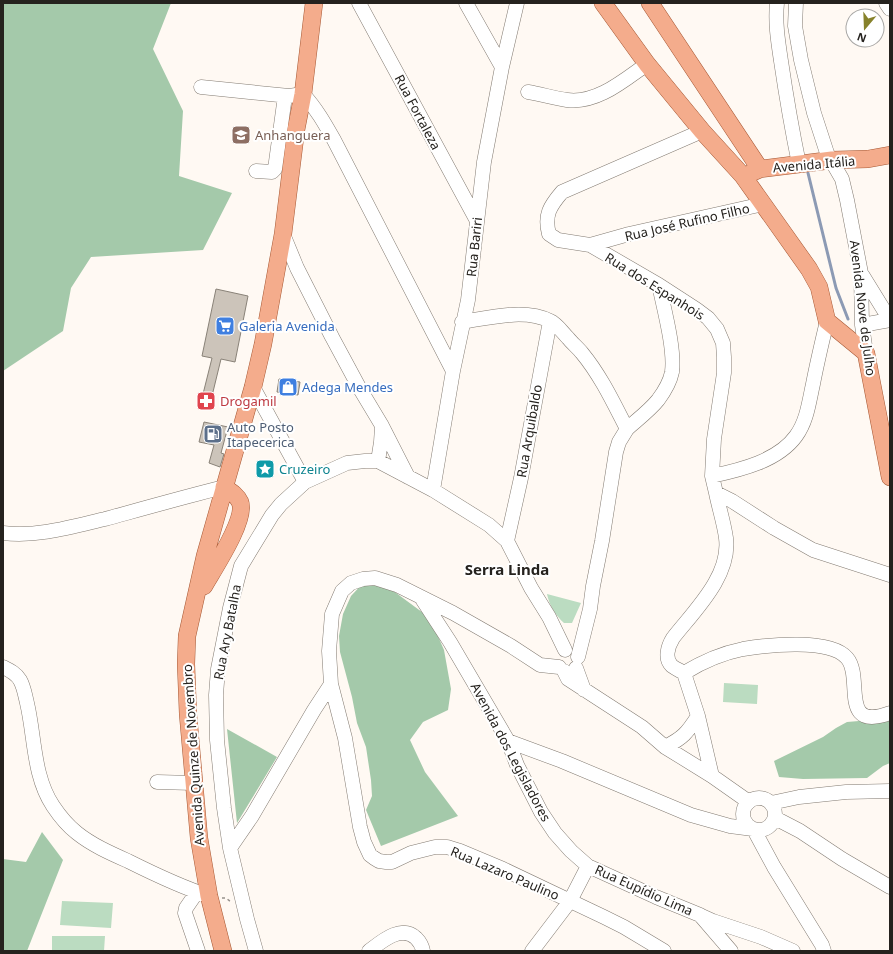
<svg xmlns="http://www.w3.org/2000/svg" width="893" height="954" font-family="'Noto Sans',sans-serif">
<rect width="100%" height="100%" fill="#fff9f3"/>
<path fill="#bbdcc1" d="M547,594L581,603L572,623H564C556,616 549,605 547,594Z
M724,683L758,685L757,704L723,702Z
M62,901L113,903L111,928L60,925Z
M52,936H105L104,951H52Z"/>
<path fill="#a4c9aa" d="M3,3H171L153,49L183,111L179,176L232,193L203,250L91,257L71,288L63,331L3,371Z
M365,581L388,587L430,618L444,650L451,689L448,710L423,722L410,740L425,772L458,816L381,846L366,810L372,796L371,780L366,747L357,723L352,697L340,652L339,636L343,614L351,596Z
M890,717V763L883,766L867,778L803,779L779,777L774,761L823,737L836,728L847,722L871,720Z
M227,729L277,757L237,823Z
M42,832L63,860L27,951H3V859L26,862Z"/>
<g fill="none" stroke-linecap="round" stroke-linejoin="round">
<path stroke="#8c9ab4" stroke-width="3" d="M808,173L836,288L848,319"/>
</g>
<path fill="#ccc4ba" stroke="#898278" d="M216,289L248,296L235,362L221,359L212,396L203,394L212,358L202,356Z
M279,379L300,382L298,395L277,392Z
M204,422L228,427L221,453L224,454L220,467L209,463L214,445L199,442Z"/>
<g fill="none" stroke-linecap="round" stroke-linejoin="round">
<defs>
<path id="minor" d="M359,3L477,221
M466,3L502,67
M777,3C775,23 778,41 781,61C786,95 792,130 799,164
M796,3L795,26L801,60L814,113L827,153L842,179L847,200L861,273L862,325L866,353
M886,3L890,9
M201,87L289,96L303,94C316,108 325,124 334,140L453,371
M528,92C540,94 554,98 567,100C597,104 624,80 647,64
M702,131L562,192C550,206 544,215 549,234L558,240L590,245L629,234L763,204
M256,171L272,172L275,169L285,96
M283,234L297,268L332,337L360,389L381,424L408,477
M590,245L659,285L696,309L708,318L717,329L723,343L724,357V373L714,439L712,476L716,493L732,501L774,528L813,550L890,575
M861,273L890,320L862,325
M462,322C488,318 525,308 550,321C557,324 562,332 568,338C572,343 578,348 582,353C601,376 614,404 627,429L619,442L616,452L602,541L593,586L590,609L578,657
M253,387L305,482
M627,429C637,420 650,410 658,400C664,392 670,382 672,372C675,349 664,309 659,285
M378,461L381,442L382,427
M712,476C740,470 778,461 796,436C807,421 809,402 813,384C817,363 822,342 827,321
M433,490L453,371L468,300L484,162L502,67L517,3
M3,533C38,537 71,527 105,519C145,508 184,497 224,487
M507,541L521,478L550,321
M422,599L450,642L508,741L517,765L541,812L555,833L571,851L588,866L570,901L532,951
M3,667C9,670 16,673 20,680C24,687 25,695 27,703C35,737 33,776 53,806C59,815 68,826 77,833C92,845 110,853 128,861C154,874 181,887 209,896
M576,668L584,690
M564,671L568,679L642,727L665,747L712,776L749,802
M684,673C702,662 723,653 743,649C767,645 830,638 847,658C864,678 838,732 890,713
M331,684L345,738L360,827L364,842L370,855L374,858L379,861L386,862H392L411,853L435,847H447L460,851L503,869L604,917L624,927L664,951
M508,741L562,761L691,815L730,826L753,829
M665,747C683,738 687,733 698,716
M712,776L698,716L684,673C681,671 676,669 672,666C664,659 668,646 673,638C694,611 731,576 726,538C724,523 719,508 716,493
M157,782L193,783
M743 814a16 16 0 1 1 32 0a16 16 0 1 1-32 0Z
M771,803L799,797L846,792L890,791
M775,818L800,831L842,859L890,887
M754,830L774,867L822,945L824,951
M230,848L252,816L314,710L331,684L329,651L332,614L342,591L351,583L363,579L375,578L397,585L453,613L511,646L540,665L559,667
M588,866L656,897L700,915L731,951
M197,892L186,908L185,913L198,951
M702,916L713,921L761,937L793,951
M256,951L247,919L230,848L224,808L217,740L216,695L218,669L230,608L241,566L272,515L281,504L305,482L347,463L365,461H378L433,490L489,525L507,541L531,588L549,617L565,650
M369,951C381,942 401,924 416,938C420,942 422,945 423,951"/>
<path id="major" d="M603,3L647,64L702,131L743,176L809,269L819,287L827,321L866,353L890,477
M650,3L760,169
M751,173L760,169L832,160L868,159L890,155
M204,586C213,570 247,519 240,502C237,495 230,491 224,487
M223,951L209,896L199,838L188,714L186,664L187,636L205,556L253,387L263,344L283,234L296,130L303,94L314,3"/>
</defs>
<use href="#minor" stroke="#837b72" stroke-width="15"/>
<use href="#major" stroke="#a65834" stroke-width="18"/>
<path stroke="#96918c" stroke-width="1.5" stroke-dasharray="3 3" stroke-linecap="butt" d="M222,898H226L231,902"/>
<use href="#minor" stroke="#fff" stroke-width="14"/>
<use href="#major" stroke="#f4ac8c" stroke-width="17"/>
</g>
<defs>
<symbol id="university-square" viewBox="-11 -11 22 22"><rect x="-9" y="-9" width="18" height="18" rx="4" fill="#8d6e63" stroke="#fff"/><path d="M0-5L7-2L0 1L-7-2ZM-4 1L0 2.5L4 1V4Q0 6-4 4Z" fill="#fff"/></symbol>
<symbol id="supermarket-square" viewBox="-11 -11 22 22"><rect x="-9" y="-9" width="18" height="18" rx="4" fill="#3f7fe0" stroke="#fff"/><path d="M-6-5.5h2.5l.6 2H6L4.5 2H-2.5L-4.4-4H-6ZM-1.5 3.2a1.3 1.3 0 1 0 .1 0ZM3 3.2a1.3 1.3 0 1 0 .1 0Z" fill="#fff"/></symbol>
<symbol id="shop-square" viewBox="-11 -11 22 22"><rect x="-9" y="-9" width="18" height="18" rx="4" fill="#3f7fe0" stroke="#fff"/><path d="M-5-2.5h2.3a2.7 3.5 0 0 1 5.4 0H5L5.5 6h-11ZM-1.5-2.5h3a1.5 2.3 0 0 0-3 0Z" fill="#fff"/></symbol>
<symbol id="pharmacy-square" viewBox="-11 -11 22 22"><rect x="-9" y="-9" width="18" height="18" rx="4" fill="#e0444e" stroke="#fff"/><path d="M-2-6h4v4h4v4h-4v4h-4v-4h-4v-4h4Z" fill="#fff"/></symbol>
<symbol id="fuel-square" viewBox="-11 -11 22 22"><rect x="-9" y="-9" width="18" height="18" rx="4" fill="#5c6f8a" stroke="#fff"/><path d="M-5.5-6h7V0h2V4h1.3V-2.5L3-4.5l.8-.8L6-3V5H2.5V1h-1V6h-7ZM-4.2-4.7v3.2H.2V-4.7Z" fill="#fff"/></symbol>
<symbol id="sight-square" viewBox="-11 -11 22 22"><rect x="-9" y="-9" width="18" height="18" rx="4" fill="#0f9aa8" stroke="#fff"/><path d="M0-6L1.8-2.2L6-1.7L2.9 1.2L3.7 5.4L0 3.3L-3.7 5.4L-2.9 1.2L-6-1.7L-1.8-2.2Z" fill="#fff"/></symbol>
</defs>
<g fill-rule="evenodd">
<use href="#university-square" x="230" y="124" width="22" height="22"/>
<use href="#supermarket-square" x="214" y="315" width="22" height="22"/>
<use href="#shop-square" x="277" y="376" width="22" height="22"/>
<use href="#pharmacy-square" x="195" y="390" width="22" height="22"/>
<use href="#fuel-square" x="202" y="423" width="22" height="22"/>
<use href="#sight-square" x="254" y="458" width="22" height="22"/>
</g>
<g text-anchor="middle" stroke-width="4" stroke-linejoin="round" paint-order="stroke">
<g font-size="13" fill="#25221e" stroke="#fff">
<text transform="translate(418 112) rotate(62)" y="5">Rua Fortaleza</text>
<text transform="translate(814 164) rotate(-5)" y="5">Avenida Itália</text>
<text transform="translate(687 222) rotate(-13)" y="5">Rua José Rufino Filho</text>
<text transform="translate(474 247) rotate(-84)" y="5">Rua Bariri</text>
<text transform="translate(655 286) rotate(32)" y="5">Rua dos Espanhois</text>
<text transform="translate(863 308) rotate(83)" y="5">Avenida Nove de Julho</text>
<text transform="translate(529 431) rotate(-80)" y="5">Rua Arquibaldo</text>
<text transform="translate(227 632) rotate(-79)" y="5">Rua Ary Batalha</text>
<text transform="translate(511 752) rotate(62)" y="5">Avenida dos Legisladores</text>
<text transform="translate(193 755) rotate(-94)" y="5">Avenida Quinze de Novembro</text>
<text transform="translate(505 873) rotate(23)" y="5">Rua Lazaro Paulino</text>
<text transform="translate(644 890) rotate(24)" y="5">Rua Eupídio Lima</text>
</g>
<g font-size="13" fill="#785e54" stroke="#fff" text-anchor="start">
<text x="255" y="140">Anhanguera</text>
</g>
<g font-size="13" fill="#366cbe" stroke="#fff" text-anchor="start">
<text x="239" y="331">Galeria Avenida</text>
<text x="302" y="392">Adega Mendes</text>
</g>
<g font-size="13" fill="#be3a42" stroke="#fff" text-anchor="start">
<text x="220" y="406">Drogamil</text>
</g>
<g font-size="13" fill="#4e5e75" stroke="#fff" text-anchor="start">
<text x="227" y="432">Auto Posto<tspan x="227" dy="15">Itapecerica</tspan></text>
</g>
<g font-size="13" fill="#0d838f" stroke="#fff" text-anchor="start">
<text x="279" y="474">Cruzeiro</text>
</g>
<g font-size="15" font-weight="bold" fill="#25221e" stroke="#fff">
<text x="507" y="575">Serra Linda</text>
</g>
</g>
<rect width="893" height="954" fill="none" stroke="#25221e" stroke-width="8"/>
<g transform="translate(865 28) rotate(199)"><circle r="19" fill="#ffffff" stroke="#a8a7a5"/>
<path d="M0-3L7 15L0 10L-7 15Z" fill="#87822b"/>
<text y="-6" font-size="11" font-weight="bold" text-anchor="middle" fill="#25221e">N</text>
</g>
</svg>
